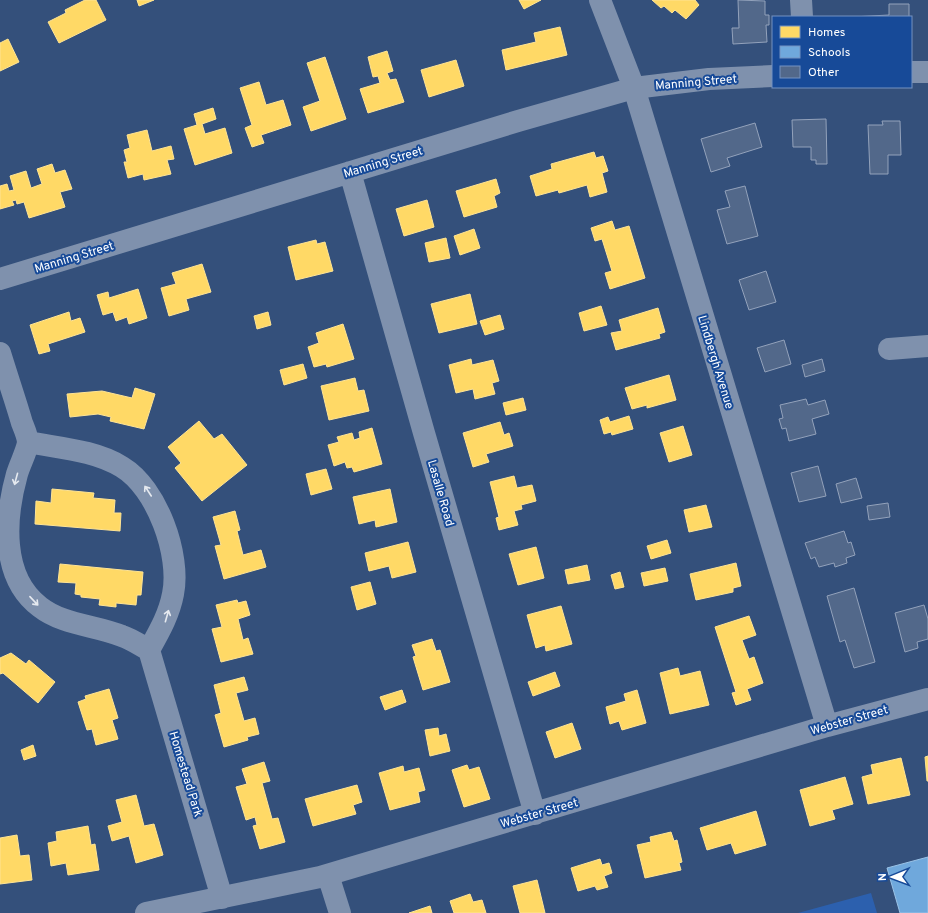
<svg xmlns="http://www.w3.org/2000/svg" width="928" height="913" font-family="Overpass,sans-serif">
<rect width="100%" height="100%" fill="#34507b"/>
<path fill="#2c60ae" d="M871,893L877,913H798Z"/>
<path fill="#ffd966" stroke="#ffe494" d="M85,0H96L106,20L59,43L48,22L66,13L65,10Z
M137,0H154L139,6Z
M519,0H541L524,9Z
M652,0H695L699,5L686,19L675,10L672,13L664,6L661,8Z
M560,27L567,55L506,70L502,50L536,42L534,33Z
M8,39L19,62L0,71V43Z
M387,51L393,71L387,73L390,80L396,79L404,102L368,113L360,89L380,83L378,76L373,77L368,57Z
M325,57L346,119L311,131L303,107L320,101L307,63Z
M456,60L464,86L429,97L421,70Z
M259,82L266,105L283,100L291,125L261,135L264,143L252,147L245,128L252,125L240,88Z
M213,108L216,119L202,124L205,134L225,128L232,153L195,165L184,129L197,125L194,114Z
M147,130L152,151L171,146L174,159L167,160L171,174L144,180L143,174L128,178L124,162H127L124,150L130,148L127,135Z
M594,152L596,158L603,156L608,171L602,173L607,192L590,197L587,185L559,193L558,190L536,196L530,176L552,169L551,164Z
M52,164L55,173L65,170L72,189L60,192L65,207L29,218L24,202L17,204L16,200L12,201L14,205L0,209V186L7,184L9,191L14,190L10,176L26,171L31,188L42,184L37,169Z
M496,179L500,193L494,196L497,207L464,217L456,191Z
M427,200L434,227L404,236L396,209Z
M612,221L615,230L629,226L645,278L610,289L605,273L612,271L602,239L595,241L591,228Z
M474,229L480,248L460,255L454,236Z
M446,238L450,258L429,262L425,243Z
M316,240L317,244L325,242L333,271L296,280L288,247Z
M202,264L211,292L186,299L189,310L169,316L161,288L176,284L172,273Z
M138,289L147,318L129,324L127,317L116,321L113,312L103,315L97,295L108,292L109,298Z
M470,294L477,324L439,333L431,304Z
M601,306L607,325L584,331L579,313Z
M658,308L665,332L659,334L660,338L616,350L611,333L622,331L619,320Z
M69,312L71,321L80,318L85,332L48,344L50,351L39,354L30,325Z
M268,312L271,325L257,329L254,316Z
M500,315L504,329L485,335L480,321Z
M343,324L354,359L327,367L326,364L314,367L308,347L319,343L316,333Z
M471,359L472,365L493,360L499,381L492,383L495,394L475,399L473,389L456,393L449,365Z
M303,364L307,378L284,385L280,370Z
M669,375L676,400L647,408V405L632,409L625,388Z
M355,378L358,391L364,390L369,411L329,420L321,386Z
M135,388L155,394L144,429L110,421L111,417L98,414L70,417L67,394L102,391L132,398Z
M523,398L526,410L506,415L503,403Z
M629,416L633,429L612,435L611,432L604,434L600,420L608,417L610,422Z
M199,421L214,439L222,434L247,465L202,501L175,468L181,463L168,447Z
M500,422L504,435L509,433L513,446L486,454L489,462L473,467L463,433Z
M683,426L692,455L669,462L660,433Z
M372,428L382,464L354,472L352,467L347,468L345,462L334,466L328,445L339,442L337,437L352,433L354,440L360,438L359,432Z
M326,469L332,489L311,495L306,474Z
M514,476L517,488L532,485L536,501L521,505L522,509L514,511L518,525L499,530L496,518L499,517L490,482Z
M52,489L94,493L93,498L115,500L114,513H121L120,531L35,524L36,501L51,503Z
M390,489L397,522L376,527L375,520L359,524L353,497Z
M706,505L712,527L689,532L684,510Z
M235,511L240,530L237,531L243,555L261,550L266,567L224,579L215,546L221,545L213,517Z
M667,540L671,553L651,559L647,546Z
M408,542L416,572L392,578L389,566L369,571L365,553Z
M536,547L544,578L518,585L509,554Z
M736,563L741,586L733,588V592L696,600L690,574Z
M60,564L143,572L141,595H137L136,605L116,603V607L99,605L100,599L81,597V595L75,594L76,583L58,582Z
M587,565L590,580L568,584L565,570Z
M665,568L668,581L644,586L641,573Z
M620,572L624,587L615,589L611,575Z
M370,582L376,604L357,610L351,587Z
M237,600L238,603L246,601L250,615L238,619L243,640L248,638L253,654L221,662L212,629L222,627L216,605Z
M561,606L572,644L546,651L545,645L536,648L527,615Z
M749,616L756,635L742,640L749,659L754,657L763,683L747,689L751,700L736,705L732,693L736,692L715,627Z
M432,639L436,651L440,650L450,682L423,690L413,657L416,656L412,645Z
M11,653L26,664L29,660L55,682L38,703L3,673L0,674V658Z
M678,668L680,676L700,671L709,705L670,714L660,673Z
M555,672L560,686L533,696L528,682Z
M244,677L248,690L236,693L244,721L255,718L259,734L247,737L248,740L224,747L215,715L221,713L214,685Z
M109,689L118,718L112,720L118,739L96,745L92,729L87,730L78,702L86,699L85,696Z
M402,690L406,702L385,710L380,697Z
M637,690L646,723L622,730L619,721L610,724L606,707L626,701L624,694Z
M572,723L581,749L555,758L546,732Z
M438,728L439,736L446,734L450,751L430,756L425,730Z
M33,745L36,756L24,760L21,750Z
M928,756V781H927L925,757Z
M901,758L910,795L868,804L862,777L873,774L871,765Z
M264,762L270,781L262,783L272,819L278,818L285,842L260,849L253,826L257,825L255,817L246,820L236,787L247,784L242,769Z
M467,765L469,770L479,767L490,799L464,807L452,770Z
M403,766L404,772L419,768L425,790L418,792L420,802L390,810L379,773Z
M845,777L853,804L832,810L835,819L810,826L800,790Z
M357,785L362,802L353,805L356,814L313,826L305,799Z
M136,795L144,826L154,824L163,855L136,863L129,836L112,841L108,826L122,822L116,800Z
M756,811L766,845L735,854L731,843L707,850L700,828Z
M88,826L91,845L95,844L99,870L68,875L66,863L51,866L48,843L57,841L56,832Z
M671,832L674,841L677,840L682,862L679,863L681,870L645,878L637,845L651,842L650,837Z
M17,835L20,856L29,855L32,880L0,884V838Z
M600,859L602,865L609,863L612,873L604,876L608,887L597,890L595,886L578,891L571,868Z
M537,880L545,913H520L513,886Z
M470,894L473,902L482,900L486,913H454L450,901Z
M430,906L432,913H409Z"/>
<path fill="#6fa8dc" stroke="#9ac2e6" d="M928,857V913H900L887,868Z"/>
<path fill="#52688a" stroke="#93a2bb" d="M738,0L765,1V15H769V25H766L767,42L733,44L732,28H739Z
M889,4H909V17H852L889,15Z
M826,119L827,164H816V160H811V147H793L792,120Z
M882,121H900L901,155H888V174H870L868,125H883Z
M755,123L762,147L727,158L730,166L711,172L701,139Z
M745,186L758,236L727,244L717,210L730,207L725,191Z
M766,271L776,302L749,310L739,280Z
M784,340L791,364L765,372L757,348Z
M822,359L825,371L805,377L802,365Z
M806,399L808,405L825,400L829,414L812,419L816,434L789,441L786,428L782,429L779,419L783,418L780,405Z
M818,466L826,496L799,502L791,473Z
M856,478L862,498L841,503L836,484Z
M888,503L890,517L869,520L867,506Z
M844,531L848,543L851,542L855,555L846,558L847,563L835,567L834,563L819,567L815,557L811,559L805,543Z
M854,588L875,662L854,668L845,640L840,642L827,596Z
M924,605L928,619V639L917,642L918,648L905,652L895,613Z"/>
<g fill="none" stroke-linecap="round" stroke-linejoin="round">
<path stroke="#7f91ad" stroke-width="22" d="M600,0L634,88L827,726
M801,0L802,17
M911,72H928
M350,172L424,433L535,814
M0,279L518,121L634,88L709,79L773,76
M889,349L928,346
M0,353C7,376 15,399 22,423C24,428 28,437 28,443C26,453 20,464 17,474C5,517 0,577 40,607C63,625 95,625 122,636C131,639 140,645 149,650L222,898
M28,442C58,448 95,450 122,467C157,488 181,555 173,594C169,615 159,632 149,650
M328,875L340,913
M146,913L320,877L827,726L928,699"/>
</g>
<defs><path id="oneway-shaft" d="M-6 0H5M1.5-3L5.5 0L1.5 3" fill="none" stroke-width="1.6" stroke-linecap="round" stroke-linejoin="round"/></defs>
<g stroke="#e5e9ef">
<use href="#oneway-shaft" transform="translate(16 479) rotate(105)"/>
<use href="#oneway-shaft" transform="translate(148 491) rotate(-123)"/>
<use href="#oneway-shaft" transform="translate(34 601) rotate(47)"/>
<use href="#oneway-shaft" transform="translate(167 616) rotate(-74)"/>
</g>
<g text-anchor="middle" stroke-width="4" stroke-linejoin="round" paint-order="stroke">
<g font-size="12" fill="#fff" stroke="#174a98">
<text transform="translate(696 82) rotate(-5)" y="4">Manning Street</text>
<text transform="translate(383 162) rotate(-17)" y="4">Manning Street</text>
<text transform="translate(74 257) rotate(-17)" y="4">Manning Street</text>
<text transform="translate(716 362) rotate(73)" y="4">Lindbergh Avenue</text>
<text transform="translate(441 493) rotate(74)" y="4">Lasalle Road</text>
<text transform="translate(849 720) rotate(-16)" y="4">Webster Street</text>
<text transform="translate(186 774) rotate(73)" y="4">Homestead Park</text>
<text transform="translate(539 813) rotate(-16)" y="4">Webster Street</text>
</g>
</g>
<rect x="772" y="16" width="140" height="72" fill="#174a98" stroke="#7492c1"/>
<rect x="780" y="26" width="20" height="12" fill="#ffd966" stroke="#7492c1"/>
<text x="808" y="36" font-size="12" fill="#ffffff">Homes</text>
<rect x="780" y="46" width="20" height="12" fill="#6fa8dc" stroke="#7492c1"/>
<text x="808" y="56" font-size="12" fill="#ffffff">Schools</text>
<rect x="780" y="66" width="20" height="12" fill="#52688a" stroke="#7492c1"/>
<text x="808" y="76" font-size="12" fill="#ffffff">Other</text>
<g transform="translate(892 877) rotate(269)" stroke="#174a98" stroke-width="3" paint-order="stroke">
<path d="M0-3L7 15L0 10L-7 15Z" fill="#ffffff"/>
<text y="-6" font-size="11" font-weight="bold" text-anchor="middle" fill="#ffffff">N</text>
</g>
</svg>
